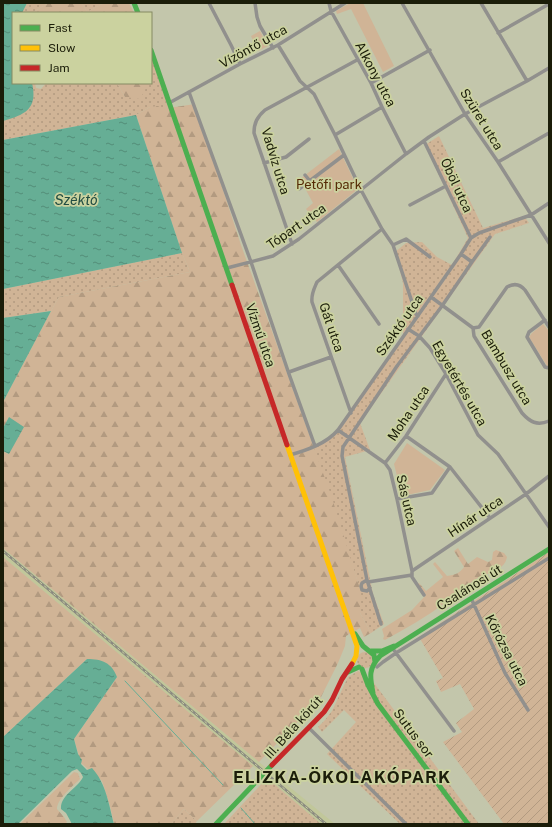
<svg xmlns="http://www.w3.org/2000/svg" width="552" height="827" font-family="'Public Sans',sans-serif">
<defs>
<pattern id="grass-dots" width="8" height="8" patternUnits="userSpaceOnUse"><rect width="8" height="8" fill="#d0b496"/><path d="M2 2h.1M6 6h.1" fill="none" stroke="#b29a80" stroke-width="1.8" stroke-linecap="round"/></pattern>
<pattern id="forest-firs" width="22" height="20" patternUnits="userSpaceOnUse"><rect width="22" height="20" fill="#d0b496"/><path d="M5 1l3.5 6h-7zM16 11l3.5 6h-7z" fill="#b29a80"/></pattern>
<pattern id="garden-furrows" width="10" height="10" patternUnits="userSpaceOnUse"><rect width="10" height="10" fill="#d0b496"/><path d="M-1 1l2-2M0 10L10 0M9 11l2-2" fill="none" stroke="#b29a80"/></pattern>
<pattern id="water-ripples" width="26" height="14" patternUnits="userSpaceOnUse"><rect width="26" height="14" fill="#66ae95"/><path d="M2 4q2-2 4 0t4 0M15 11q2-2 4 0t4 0" fill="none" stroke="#538d78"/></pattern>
</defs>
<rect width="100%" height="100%" fill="#c3c6ab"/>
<path fill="#c1c79a" d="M3,548L259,762L335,824H321L267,778L3,557Z"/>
<path fill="url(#grass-dots)" d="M3,3H48L32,13H13V83H35L36,88L41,89L46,83H117L125,97L146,88V83H151V56L169,109H162L150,107L136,115L3,140Z
M82,3H104L87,12Z
M439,136L483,228L524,216L529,223L495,234L360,423L370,450L345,457L373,594L384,624L371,633L360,613V589L313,446L328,438L337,431L403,335V283L395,252L406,243L422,242L437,257L452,265L468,238L425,145Z
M182,253L190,272L59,297L51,311L3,318V289Z
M357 660a8 8 0 1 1 16 0a8 8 0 1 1-16 0Z
M358,671L363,673L370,687L374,683L479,824H400L327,754L356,722L344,710L322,732L318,727L325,720L332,711L348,677Z
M267,778L321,824H224Z
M184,809L197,821L195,824H171Z"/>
<path fill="url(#forest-firs)" d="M48,3H82L87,12L104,3H129L134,13H32Z
M117,83H146V88L140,99L125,97Z
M195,104L241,245L332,498L360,589V613L371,633L364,637L360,628L346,636L345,646L338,663L320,699L259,762L3,548V451L8,454L9,417L3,428V402L51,311L59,297L190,272L182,253L136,115L150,107L158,106L162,109Z
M458,548L468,564L477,557L488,562L492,560L493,552L496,550L504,553L507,557C506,561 505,564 501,567C494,573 484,574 476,579C465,586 456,596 445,603C426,617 405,629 385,640L383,639L384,636L382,629L412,610L425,596L417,584L419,583L426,591L443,577L433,564L435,562L447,576C455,575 460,573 464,567L454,551Z
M3,557L253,766L238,781L197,821L184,809L171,824H114L110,806L102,781L81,763L74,739L117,677L87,659L3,737Z
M74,772L78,773L80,779C73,786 57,799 57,809L64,817L67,822L65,824H20Z"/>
<path fill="#d0b496" d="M350,3H363L394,66L383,72L351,9L337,14L336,11Z
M260,31L268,46L258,51L251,36Z
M339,149L358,189L317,222L306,209L313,203L300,179Z
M543,324L549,331V366H547L529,337L532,333Z
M407,443L445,470L430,490L402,496L394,464Z"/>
<path fill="url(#garden-furrows)" d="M549,552V824H504L443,742L462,732L456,723L474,709L460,684L441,692L436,681L443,678L419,637Z"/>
<path fill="url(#water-ripples)" d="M3,3H27L22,13H13V83H32C38,109 25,115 3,121Z
M136,115L182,253L3,289V140Z
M51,311L3,402V318Z
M9,417L24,427L9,454L3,451V428Z
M87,659C102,659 112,663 117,677L74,739L78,754L82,760L81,764L87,770L92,768C106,783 109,805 114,824H72L66,813L61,809C60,795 78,788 83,777L81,773L77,769L72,771L18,824H3V737Z"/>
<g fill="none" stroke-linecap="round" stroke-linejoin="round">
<path stroke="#66ae95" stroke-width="1" d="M125,681L223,785
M241,808L255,824"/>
<path stroke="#91908d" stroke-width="3.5" d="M209,3L231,45L240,64
M255,3L257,17L260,26L273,48
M329,3L331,11L371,83L382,107L406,154
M402,3L465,114L498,162L549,243
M481,3L527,81
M498,33L549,4
M278,45L300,81L314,94L335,135L361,190L382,229L393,245L416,314L418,316
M371,83L430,50
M189,92L251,262L289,374L315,446
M169,103L240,64L278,45L345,3
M335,135L382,107
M424,141L471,238
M498,162L549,133
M264,163L286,157L309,139
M305,175L310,181
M299,189L344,155
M410,205L446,186
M292,244L254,133C254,123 257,117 265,110L357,60
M393,245L406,239L430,257
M461,254L472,262
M338,265L379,324
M227,268L273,256L299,239L406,154L429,137L465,114L527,81L549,68
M431,297L473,328L474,336L522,413C530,422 537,426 549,421
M545,320L529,332L527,337L545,367L549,368
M473,328L479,327L507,287C514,283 520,284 525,290L549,327
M408,329L419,336L430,348L446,374L478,435L498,454L549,527
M289,372L331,357
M351,413L312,302C311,294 314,289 317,282L382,229
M338,430L385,463L390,470L397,499L412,571V577L424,595
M406,436L450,467L490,518
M290,455C307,450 326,444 338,430L461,254L471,238L479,233L531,215L549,203
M385,463L406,436L446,374
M397,499L432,493L450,467
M412,571L526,494L549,476
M367,580L362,583L361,586L362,590L367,591L370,588
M368,582L412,575
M471,598L505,673L528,710
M381,624L367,580L342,456L343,447L397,366L442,306L472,262L490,237
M393,649L454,731
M377,667L383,662L396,653L549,558
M309,728L406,824"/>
<path stroke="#4caf50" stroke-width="5" d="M134,3L138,13
M151,50L232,285
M355,634L363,646L374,655L375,662
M371,651H382L394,646
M362,669L368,685L378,704L468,824
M348,672L359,667
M373,693C370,677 368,669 380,656L549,549
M216,824L272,765"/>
<path stroke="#ffc107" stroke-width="5" d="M287,445L357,646L356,656L352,664"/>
<path stroke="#c62828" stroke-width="5" d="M232,285L287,445
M272,765L324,712L332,700L342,679L352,664"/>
<defs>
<path id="rail" d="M3,551L326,824"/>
</defs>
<use href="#rail" stroke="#8a8a80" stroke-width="2.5"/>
<use href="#rail" stroke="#cbd29f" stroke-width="1" stroke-dasharray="3" stroke-linecap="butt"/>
</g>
<g text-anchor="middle" stroke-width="3.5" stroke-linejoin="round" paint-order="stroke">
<g font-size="13" fill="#1b1d09" stroke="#cbd29f">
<text transform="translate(253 46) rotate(-29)" y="5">Vízöntő utca</text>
<text transform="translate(376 74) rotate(62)" y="5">Alkony utca</text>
<text transform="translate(482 119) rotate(58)" y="5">Szüret utca</text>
<text transform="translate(276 161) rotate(73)" y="5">Vadvíz utca</text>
<text transform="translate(457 185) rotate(65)" y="5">Öböl utca</text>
<text transform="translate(296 226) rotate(-35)" y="5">Tópart utca</text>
<text transform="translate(399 325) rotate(-55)" y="5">Széktó utca</text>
<text transform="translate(332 327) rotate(71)" y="5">Gát utca</text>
<text transform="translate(261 335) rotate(71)" y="5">Vízmű utca</text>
<text transform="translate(507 367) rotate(59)" y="5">Bambusz utca</text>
<text transform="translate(460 383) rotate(60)" y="5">Egyetértés utca</text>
<text transform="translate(408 413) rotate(-56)" y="5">Moha utca</text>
<text transform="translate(407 500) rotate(77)" y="5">Sás utca</text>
<text transform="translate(475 516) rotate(-34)" y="5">Hínár utca</text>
<text transform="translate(469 587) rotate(-32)" y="5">Csalánosi út</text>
<text transform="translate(507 650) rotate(63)" y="5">Kőrózsa utca</text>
<text transform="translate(293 727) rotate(-48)" y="5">III. Béla körút</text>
<text transform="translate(414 733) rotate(53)" y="5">Sutus sor</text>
</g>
<g font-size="13" fill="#552a05" stroke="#cbd29f">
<text x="329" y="189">Petőfi park</text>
</g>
<g font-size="14" font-style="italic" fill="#214d42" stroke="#cbd29f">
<text x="76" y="205">Széktó</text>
</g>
<g font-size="17" font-weight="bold" letter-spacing="1" fill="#1b1d09" stroke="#cbd29f">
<text x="342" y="783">ELIZKA-ÖKOLAKÓPARK</text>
</g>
</g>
<rect width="552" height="827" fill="none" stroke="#1b1d09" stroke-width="8"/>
<rect x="12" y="12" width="140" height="72" fill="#cbd29f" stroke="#858a63"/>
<rect x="20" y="25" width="20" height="6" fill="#4caf50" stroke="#858a63"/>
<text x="48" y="32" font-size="12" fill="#1b1d09">Fast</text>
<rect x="20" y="45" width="20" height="6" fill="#ffc107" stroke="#858a63"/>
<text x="48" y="52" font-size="12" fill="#1b1d09">Slow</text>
<rect x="20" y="65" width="20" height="6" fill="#c62828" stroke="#858a63"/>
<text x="48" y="72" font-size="12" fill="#1b1d09">Jam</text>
</svg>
